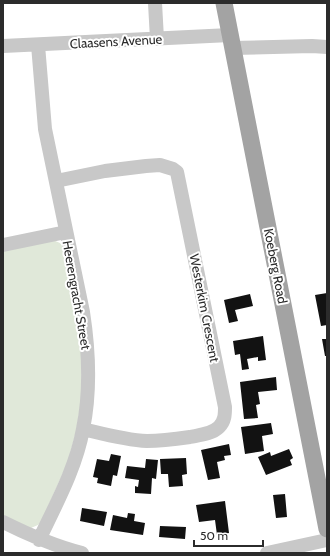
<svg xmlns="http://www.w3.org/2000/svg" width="330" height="556" font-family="Cabin,sans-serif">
<rect width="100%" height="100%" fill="#fff"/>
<path fill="#e0e8d9" d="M53,240L60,243L64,248L81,339L82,395L76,432L67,464L41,522L38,525L31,528L3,516V250Z"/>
<path fill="#121212" d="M327,293V325L321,326L315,295Z
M250,294L253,306L235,310L238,321L229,323L224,300Z
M263,336L266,360L258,361V357L247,359L249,369L242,370L240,354L235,355L233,341Z
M322,339H327V356H325Z
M276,377L277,390L258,392L260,404L256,405L258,418L244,419L240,382Z
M271,423L273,434L262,436L264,451L245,454L241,427Z
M229,444L231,455L224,456L225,460L217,462L220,478L208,480L201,450Z
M289,449L293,458L290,460L292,465L266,475L258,457L270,452L271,456Z
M111,454L121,456L117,476L113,475L111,486L97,483L98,478L93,477L97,459L109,461Z
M186,458L187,474L182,475L183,486L169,487L168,474H161L160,459Z
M146,459L158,460L156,479L152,478L151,494L135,493V486L138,487L139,480L125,478L127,466L145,468Z
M285,494L287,517L276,518L273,495Z
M225,501L229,533L217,535L215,520L199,522L196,505Z
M82,508L107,512L104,526L80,521Z
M128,513L135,514L134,521L145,523L143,535L110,530L113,515L127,518Z
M160,526L186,527L185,539L159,537Z"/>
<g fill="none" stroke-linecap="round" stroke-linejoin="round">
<path stroke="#c8c8c8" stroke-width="14" d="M155,3L157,39
M38,45L45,129L83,312C89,351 91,390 83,429C76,468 56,504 39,540
M3,46L230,35
M232,48L312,46L327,47
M56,181L105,171L146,166L160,165L173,169L177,172L225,407C225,414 225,421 219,427C212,434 200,435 190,437C176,439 162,441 147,441C125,440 104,434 83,429
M3,245L66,232
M3,522C29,535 54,546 82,553
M267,553L327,540"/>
<path stroke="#a3a3a3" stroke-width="17" d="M224,3L327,529"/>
</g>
<g text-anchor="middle" stroke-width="4" stroke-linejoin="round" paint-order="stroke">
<g font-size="13" fill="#2b2b2b" stroke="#fff">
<text transform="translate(116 41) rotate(-3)" y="5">Claasens Avenue</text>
<text transform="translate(276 266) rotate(79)" y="5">Koeberg Road</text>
<text transform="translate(77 295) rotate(80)" y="5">Heerengracht Street</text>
<text transform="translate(205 308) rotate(79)" y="5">Westerkim Crescent</text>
</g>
</g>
<rect width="330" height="556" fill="none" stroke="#2b2b2b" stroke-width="8"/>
<path d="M194 540v6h69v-6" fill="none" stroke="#2b2b2b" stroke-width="2"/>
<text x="200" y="540" font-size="12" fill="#2b2b2b" stroke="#ffffff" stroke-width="3" paint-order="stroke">50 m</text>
</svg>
